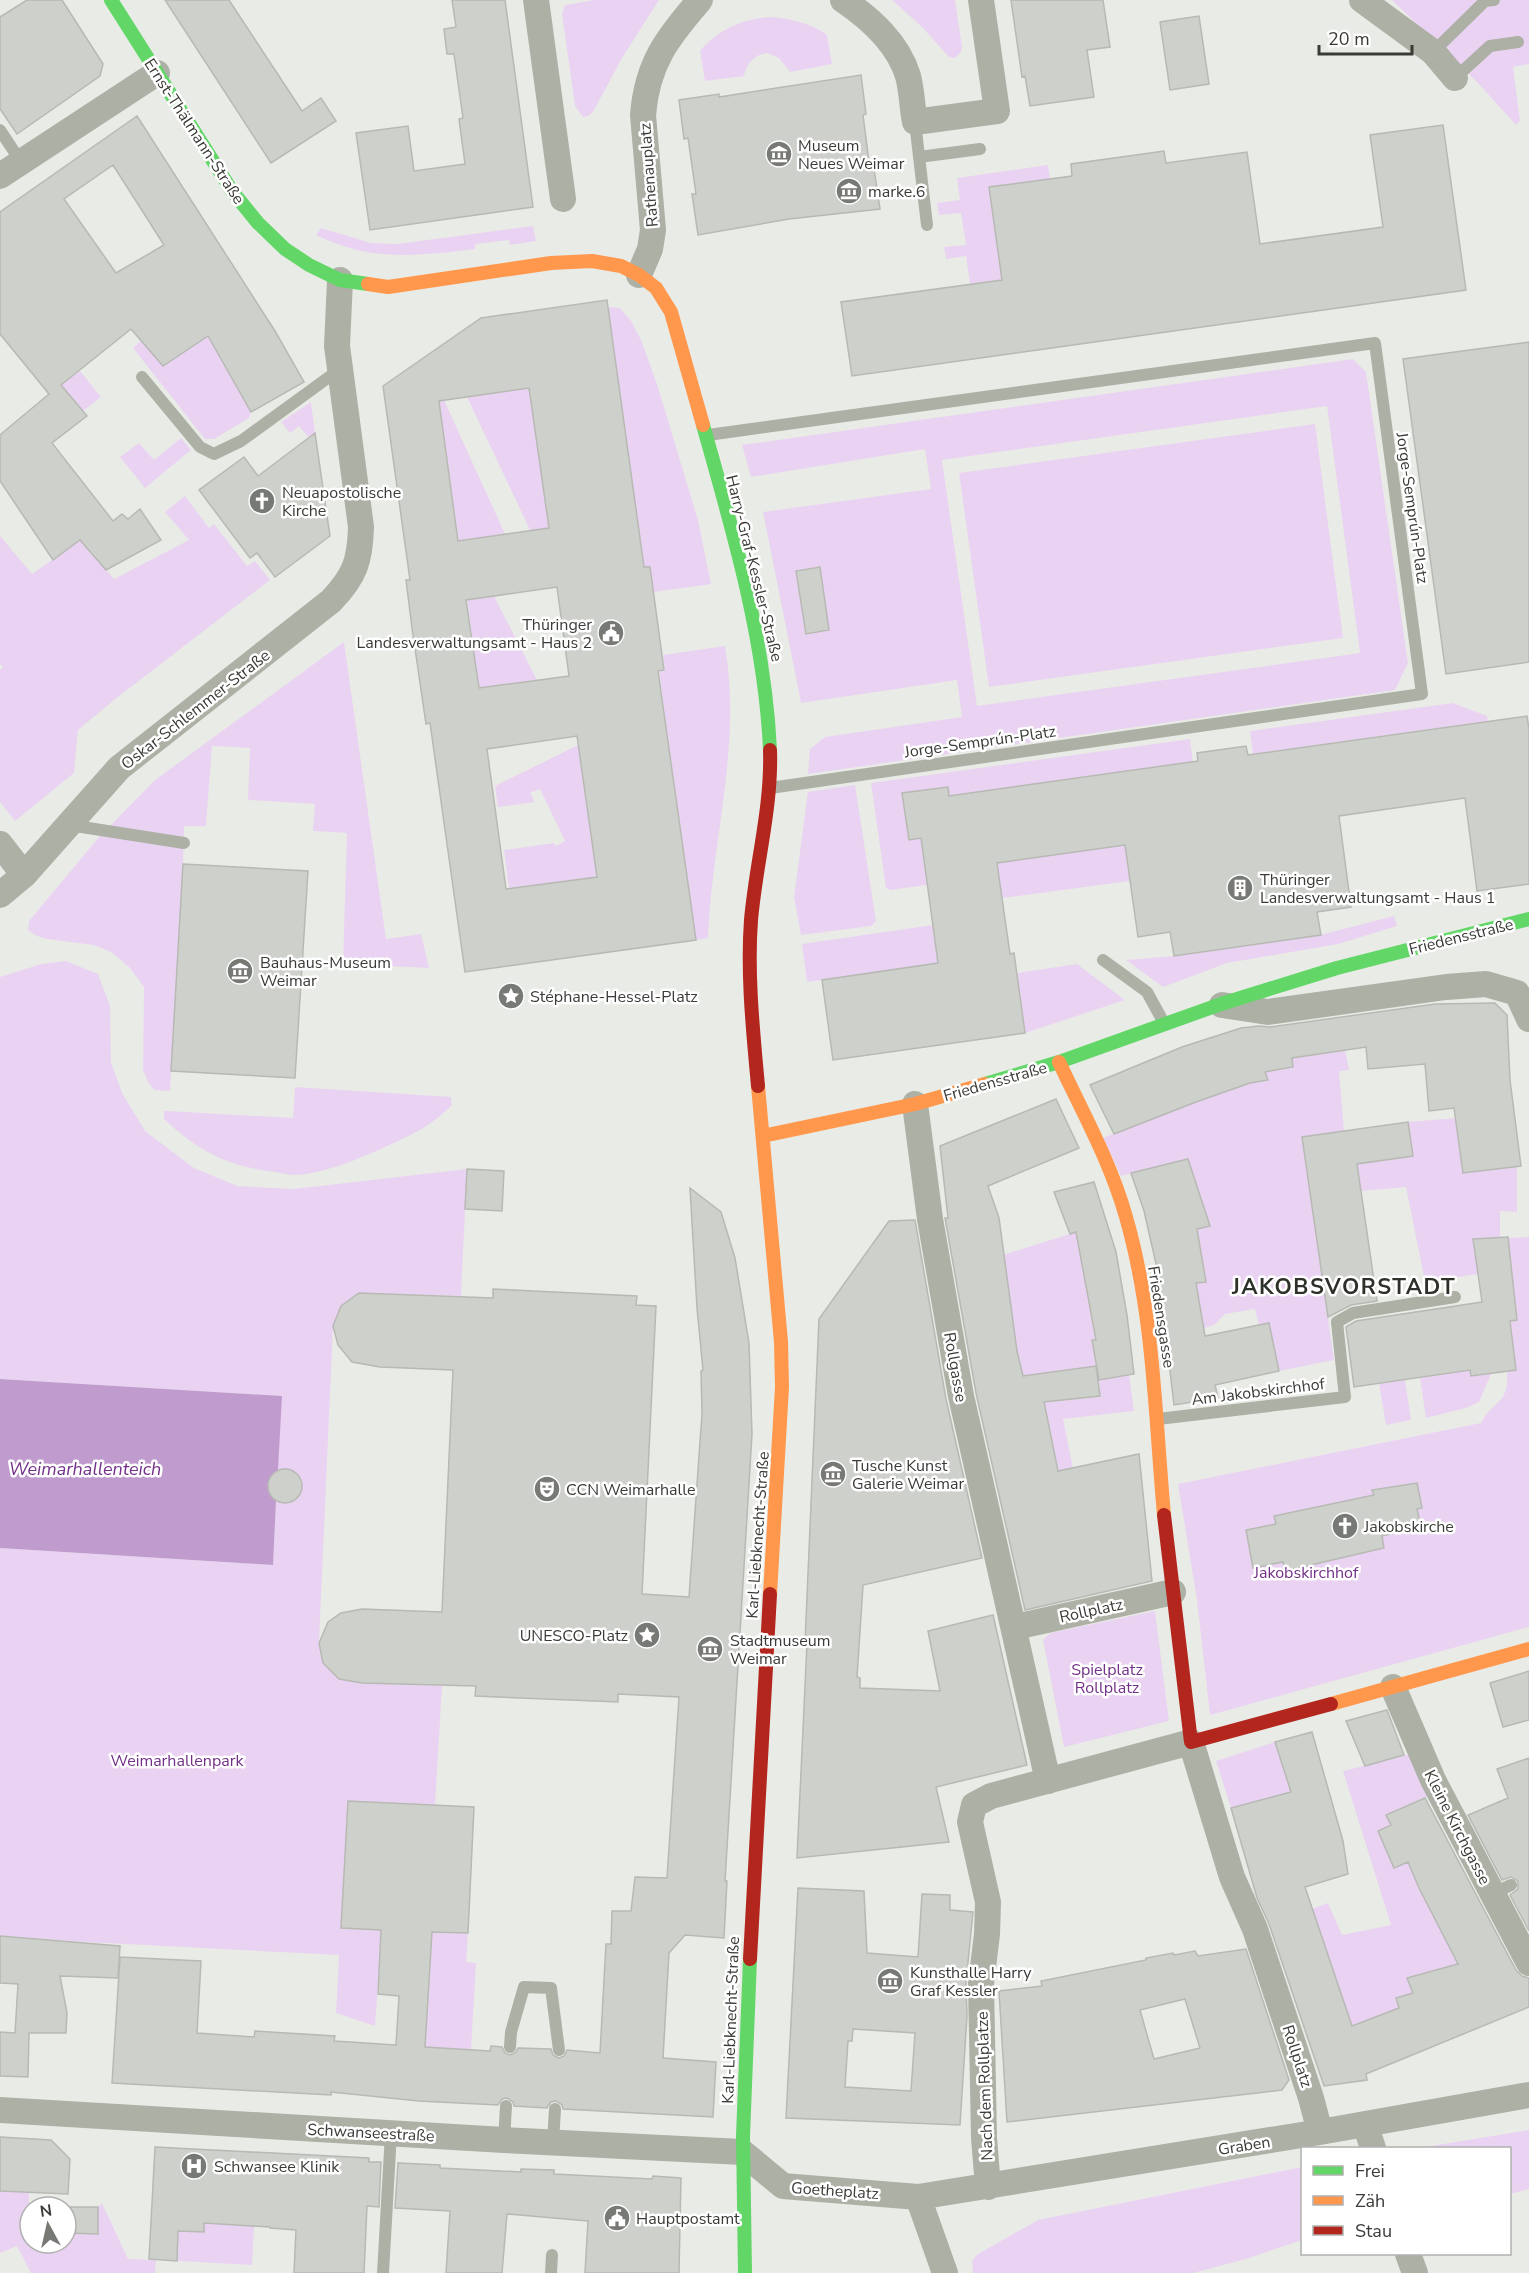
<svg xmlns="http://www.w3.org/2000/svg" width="1529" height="2273" font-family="'Nunito Sans',sans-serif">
<rect width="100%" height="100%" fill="#e9ece6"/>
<path fill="#ead3f2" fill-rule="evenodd" d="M594,0H659L622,58L593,112L588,116L583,117L575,106L562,14L565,5Z
M892,0H955L962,47L961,52L955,58L949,57L921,26Z
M1392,0H1529V64L1513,67L1520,121L1516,125L1477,82Z
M769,17C789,18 811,23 827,35L832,64L790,72L779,58L767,53C754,55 747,63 744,76L705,81L700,51C717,30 743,19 769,17Z
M1048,165L1050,179L989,187L1002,280L970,284L966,256L946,259L944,247L966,245L961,213L939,215L937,203L960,200L957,178Z
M533,226L536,241L510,245L509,240L475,244V249C417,256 371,262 316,235L321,228L371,243L397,244Z
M608,307L620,308L631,321L641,340L657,384L698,520L711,584L654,592L650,567H644Z
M209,336L251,412L249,418L214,439H205L133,348L141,341L163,366Z
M1353,359L1366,372L1408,663L1395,690L808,774L810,749L825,737L962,717L957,680L801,703L763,512L931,489L925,449L751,477L742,445ZM1327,406L1360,653L977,706L942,460ZM820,568L829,630L806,634L797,571Z
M80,371L101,397L83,411L61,385Z
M529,388L549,528L530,530L467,397Z
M444,400L505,534L459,541L439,401Z
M311,402L315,433L309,438L299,426L290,433L281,422Z
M1315,424L1343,638L989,687L959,473Z
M181,438L191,450L145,488L120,457L139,443L154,460Z
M185,496L209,528L214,524L247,566L255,561L270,580L114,700L78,730L74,773L15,821L0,802V670L3,667L0,664V536L32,574L80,540L114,579L189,540L165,512Z
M494,596L537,680L479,688L467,600Z
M344,642L386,939L421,934L429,968L343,964L347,833L313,831L315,804L248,800L250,748L212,746L206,826H184L183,864L170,1091L154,1090L148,1082L143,1070L144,987L130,968L111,952L94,945L47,939L37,936L28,930L29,921L99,837L155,780Z
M725,646C742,746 712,838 708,938L696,940L659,672L665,670L663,655Z
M1453,703L1487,716L1488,721L1253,754L1250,731Z
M1190,739L1193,762L949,796L948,787L921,838L927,885L891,890L886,888L871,783Z
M578,745L597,877L509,888L504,850L554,843L556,846L565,841L540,789L530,793L535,802L498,807L495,786Z
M855,785L876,921L871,926L801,935L794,897L808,792Z
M1125,845L1130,881L1002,898L997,863Z
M1394,916L1397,926L1338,944L1227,963L1163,987L1126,960L1174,956L1320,935Z
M933,925L938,963L807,982L802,944Z
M66,961L98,974L110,1006L111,1062L122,1093L145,1131L194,1168L237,1186L294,1189L467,1169L461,1296L359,1293L333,1326L319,1642L339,1679L362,1683L442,1686L435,1805L348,1802L341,1928L468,1933L466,1962L476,1963L471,2050L425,2047L380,1957L375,2026L336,2013L339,1955L86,1942L0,1936V1548L273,1565L276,1501L271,1496L268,1483L273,1473L281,1396L0,1379V977L41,964Z
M1077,964L1125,1000L1025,1033L1017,973Z
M1345,1050L1349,1070L1339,1071L1344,1131L1302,1137L1334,1360L1279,1371L1269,1323L1259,1325L1255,1309L1225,1314L1214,1325L1204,1328L1196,1283L1206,1281L1196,1229L1209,1226L1188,1160L1121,1176L1103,1138L1145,1121L1125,1070L1151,1060L1196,1102L1250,1083L1267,1080L1262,1062Z
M295,1087L451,1097L452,1105C433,1125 412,1135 387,1146C362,1158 323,1174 295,1175C287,1175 277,1172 268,1171C224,1165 196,1149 164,1119V1111H168L293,1118Z
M1456,1118L1464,1173L1517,1166V1212L1500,1211V1237L1473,1239L1478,1274L1425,1282L1406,1187L1361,1191L1357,1164L1413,1156L1408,1122Z
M1076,1232L1096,1340L1092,1341L1097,1371L1070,1374L1026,1388L1017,1351L1003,1255Z
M1529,1235V1627L1210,1715L1197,1600L1178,1484L1481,1423C1494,1398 1509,1406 1507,1371L1516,1370L1510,1321L1517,1320L1508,1238L1528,1237Z
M1470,1370L1471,1376L1491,1374L1479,1402L1466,1408L1426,1418L1420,1378Z
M1129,1374L1134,1411L1063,1419L1073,1468L1060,1477L1045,1407L1029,1404L1100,1397L1099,1380Z
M1405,1380L1411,1420L1386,1425L1379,1384Z
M1155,1611L1169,1721L1064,1747L1043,1640L1050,1633Z
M1275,1742L1292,1797L1266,1799L1231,1808L1216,1761Z
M1412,1754L1430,1795L1387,1815L1391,1825L1378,1831L1394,1868L1408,1862L1427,1904L1466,1975L1443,1986L1436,1970L1408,1977L1413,1993L1396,1998L1401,2018L1349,2027L1312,1909L1328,1903L1342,1935L1391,1925L1343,1771Z
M1529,2130V2189L1510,2194V2148H1419Z
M231,2151L258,2152L252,2265L177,2261L179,2221L188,2231L204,2232V2223L230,2185Z
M1302,2167V2240L1246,2259L1193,2273H973L972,2261L978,2254L1038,2220Z
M0,2191L29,2192V2206H51L30,2207V2243H66V2233L97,2234L98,2207L102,2203L128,2259L156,2260L155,2273H31L17,2246L0,2253Z"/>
<path fill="#c09cce" d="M0,1379L282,1396L278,1470C265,1478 266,1491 276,1501L273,1565L0,1548Z"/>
<path fill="#ced0cb" stroke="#b7b9b4" stroke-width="1.5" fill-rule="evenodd" d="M27,0H62L103,64L100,76L17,134L0,109V17Z
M165,0H229L302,111L321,98L336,121L271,163Z
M452,0H505L533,207L370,230L356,133L408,126L414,171L465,164L459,119L463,118L454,54H447L444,29L456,27Z
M1011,0H1103L1110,47L1087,50L1094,97L1030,106L1025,76L1022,77Z
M1199,16L1209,84L1170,90L1160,22Z
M861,75L866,114L863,115L870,170L874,169L880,209L789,219L698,235L692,194H696L688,138L684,139L679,100L719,94V97Z
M137,116L275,331L304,382L251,412L208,336L163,366L131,329L61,385L87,416L52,443L113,521L122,514L128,519L140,509L161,540L106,570L80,540L53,560L0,481V435L49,394L0,334V212ZM113,165L164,245L116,273L64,199Z
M1443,125L1466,290L852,376L841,302L1002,280L989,187L1072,176L1071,164L1164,151L1166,163L1247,152L1260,244L1383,227L1370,135Z
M607,300L644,567H650L664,670L658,671L696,940L465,972L430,723L426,724L412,628L406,580H410L383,386L481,318ZM529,388L549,528L458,541L439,401ZM557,587L569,676L479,688L466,600ZM577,736L597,877L506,889L487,749Z
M1529,342V662L1446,674L1403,359Z
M315,433L330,536L275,577L257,553L250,558L199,490L244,457L258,476Z
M820,567L829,630L806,634L796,571Z
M1527,716L1529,729V884L1477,891L1465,798L1339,816L1351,907L1317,912L1321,935L1174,956L1170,932L1138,937L1125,845L997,863L1010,954L1014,953L1025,1033L833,1060L822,980L938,963L921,838L909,840L902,793L948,787L949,796L1198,761L1197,753L1246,746L1248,755Z
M183,864L308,871L295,1078L171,1071Z
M1495,1003L1507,1015L1510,1080L1521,1166L1463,1173L1454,1108L1429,1111L1425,1064L1368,1069L1366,1047L1292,1058L1293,1067L1265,1072L1268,1080L1250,1083L1196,1102L1114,1134L1090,1085L1182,1047L1241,1028L1259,1026L1270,1027L1435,1004Z
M1056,1099L1079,1148L988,1186L999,1218L1017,1351L1023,1376L1096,1366L1100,1396L1044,1402L1058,1471L1139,1454L1152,1581L1025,1610L976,1393L945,1218H948L940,1146Z
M1408,1122L1413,1156L1357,1164L1377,1301L1351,1305L1328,1317L1302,1137Z
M1188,1159L1210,1226L1197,1229L1206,1282L1196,1283L1205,1336L1269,1323L1279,1371L1215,1385L1218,1398L1174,1405L1159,1277L1144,1211L1131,1173Z
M467,1169L504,1171L502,1211L465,1209Z
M1094,1182L1116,1252L1127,1315L1134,1374L1099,1380L1092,1340H1096L1076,1232L1070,1234L1054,1192Z
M690,1188L721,1212L735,1258L749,1343L752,1434L725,1881H727L724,1938L685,1935L669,1953L663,2058L716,2062L713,2117L563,2109L562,2105L556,2101L551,2102L547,2108L514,2106L513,2102L507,2098L502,2099L498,2105L419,2101L331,2092V2095L112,2083L120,1957L201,1961L197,2033L254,2037L255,2031L335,2036L334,2041L396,2045L399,1996L378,1994L381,1930L341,1928L348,1801L474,1807L468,1933L432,1932L425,2047L490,2051L491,2046L502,2047L505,2053L510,2055L516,2052L518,2048L551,2049L553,2055L559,2058L564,2056L567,2050L600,2053L606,1944H611L612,1911H631L635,1877L667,1878L679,1697L618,1694V1702L475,1696L476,1686L362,1683L339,1679L323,1663L319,1643L328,1622L341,1613L362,1609L442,1612L453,1370L380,1367L352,1362L338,1345L333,1326L341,1306L359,1293L493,1298V1289L637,1296L636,1305L656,1306L642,1594L689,1597L702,1414L701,1371L703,1370L697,1308Z
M915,1220L946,1399L982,1558L863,1585L857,1677L860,1678V1688L940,1691L928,1631L993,1615L1027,1765L936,1787L949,1842L797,1858L807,1643H805L819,1319L889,1221Z
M1508,1237L1517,1320L1510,1321L1516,1370L1471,1376L1470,1370L1354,1387L1346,1327L1356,1321L1482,1302L1473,1239Z
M268 1486a17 17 0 1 1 34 0a17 17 0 1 1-34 0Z
M1417,1483L1422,1508L1417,1509L1421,1527L1382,1536L1384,1548L1285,1571L1283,1562L1253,1568L1246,1530L1276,1524L1274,1516L1374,1495L1372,1490Z
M1529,1671V1720L1503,1727L1490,1683Z
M1387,1710L1404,1755L1365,1766L1346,1721Z
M1312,1732L1343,1841L1348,1874L1305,1887L1352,2026L1399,2008L1396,1998L1413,1993L1407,1978L1458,1964L1419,1888L1408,1862L1394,1868L1378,1831L1391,1825L1386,1815L1425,1798L1516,1970L1522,1976L1529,1978V2007L1366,2074L1367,2080L1324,2086L1269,1924L1257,1898L1231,1808L1291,1792L1275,1742Z
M1529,1758V1931L1510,1895L1518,1889V1881L1511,1877L1502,1880L1468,1815L1508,1798L1497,1769Z
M798,1888L864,1891L867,1953L918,1957L922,1894L950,1895V1910L973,1912L966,1982L967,2016L960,2125L786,2118ZM853,2029L915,2033L911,2091L845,2087L848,2041H852Z
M0,1936L120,1946L118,1978L60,1976L67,2013L66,2033H29L28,2077L0,2076V2032L15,2033L18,1984L0,1983Z
M1246,1949L1289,2080L1282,2090L1007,2122L999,1991L1042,1986L1041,1981L1146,1960V1958L1173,1953L1174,1955L1195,1951L1198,1956ZM1185,1999L1200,2048L1154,2059L1140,2010Z
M0,2137L51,2140L70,2159L68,2194L0,2191Z
M155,2147L369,2158V2162H381L379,2207L367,2206L364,2273H294L296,2230L270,2228V2227L204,2223V2232L178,2231L177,2261L149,2259Z
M398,2163L440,2165V2168L521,2172V2169L554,2170V2174L652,2179L653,2176L681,2178L679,2273H585L588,2221L507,2214L502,2273H446L450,2211L395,2208Z
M66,2207H98V2234L66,2233Z"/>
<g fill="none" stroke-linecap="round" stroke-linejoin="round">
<path stroke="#adb0a5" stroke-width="12" d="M1433,52L1485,1L1494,0
M1455,78L1490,46L1518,42
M915,122L927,225
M0,130L21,162
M919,157L980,149
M142,377L200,447L214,454L241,441L340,369
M708,435L1375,343L1422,694L770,788
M69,825L184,843
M1103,960L1147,992L1164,1023
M1158,1419L1345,1397L1337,1322L1353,1313L1455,1297
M1492,1894L1511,1885
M510,2047L511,2032L524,1987L551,1988L559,2050
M504,2140L506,2106
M553,2142L555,2109
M383,2273L391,2133
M551,2273L552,2255"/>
<path stroke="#adb0a5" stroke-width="26" d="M536,0L563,199
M843,0C871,19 898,43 908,76C912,91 912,107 915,122L997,111L981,0
M1362,0L1433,52L1455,78
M0,176L157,73
M639,275L650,249L653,230L643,115C647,63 668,37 700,0
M0,844L24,875
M0,895L24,875L119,768L331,601C355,576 360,561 361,527L337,346L340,280
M1222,1005L1268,1012L1446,987L1486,984L1517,993L1529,1019
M915,1104L930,1219L961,1396L1048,1781
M1015,1627L1173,1592
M1393,1687L1433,1780L1529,1963
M0,2110L504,2140L742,2152L783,2186L918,2197L1320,2132L1529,2095
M1365,2124L1373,2148
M988,2187L984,2138L981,1984L987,1934L988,1902L970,1822L974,1805L991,1796L1191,1742L1232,1877L1255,1929L1311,2098L1320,2132
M918,2197L945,2273
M1408,2254L1415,2273"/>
<path stroke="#63d668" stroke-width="14" d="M111,0L232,191L258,223L285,249L309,265L340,280L368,284
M703,425C733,531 765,639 770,750
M985,1084L1059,1062L1221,1004L1337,968L1529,919
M745,2273L743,2136L750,1959"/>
<path stroke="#ff974d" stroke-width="14" d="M368,284L388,287L551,263L592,261L621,266L639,275L656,288L671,312L703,425
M1059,1062C1083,1113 1111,1163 1126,1217C1154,1314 1155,1416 1164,1515
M758,1086L781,1342L782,1387L770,1594
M763,1136L915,1104L985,1084
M1331,1704L1529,1649"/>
<path stroke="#b3261e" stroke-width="14" d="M758,1086C753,1031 747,974 751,920C756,863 772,807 770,750
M1164,1515L1191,1742L1331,1704
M750,1959L770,1594"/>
</g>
<defs>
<symbol id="museum-disc" viewBox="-11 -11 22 22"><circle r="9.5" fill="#777974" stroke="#fff"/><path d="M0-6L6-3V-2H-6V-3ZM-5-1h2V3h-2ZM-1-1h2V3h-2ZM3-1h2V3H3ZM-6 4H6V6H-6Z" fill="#fff"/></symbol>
<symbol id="church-disc" viewBox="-11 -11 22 22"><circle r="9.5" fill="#777974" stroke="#fff"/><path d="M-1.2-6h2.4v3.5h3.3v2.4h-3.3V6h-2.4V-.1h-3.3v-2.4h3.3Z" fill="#fff"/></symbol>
<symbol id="civic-disc" viewBox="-11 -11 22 22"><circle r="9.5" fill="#777974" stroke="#fff"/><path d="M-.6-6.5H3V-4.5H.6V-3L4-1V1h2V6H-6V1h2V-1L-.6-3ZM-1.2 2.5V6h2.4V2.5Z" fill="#fff"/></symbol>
<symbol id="building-disc" viewBox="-11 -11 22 22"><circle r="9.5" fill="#777974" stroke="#fff"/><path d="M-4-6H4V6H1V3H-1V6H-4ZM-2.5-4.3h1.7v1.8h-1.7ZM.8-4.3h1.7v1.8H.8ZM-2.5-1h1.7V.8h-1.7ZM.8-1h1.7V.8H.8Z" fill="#fff"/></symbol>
<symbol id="sight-disc" viewBox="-11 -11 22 22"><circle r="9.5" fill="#777974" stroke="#fff"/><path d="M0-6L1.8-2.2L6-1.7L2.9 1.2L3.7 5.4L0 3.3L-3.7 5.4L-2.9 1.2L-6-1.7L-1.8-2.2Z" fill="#fff"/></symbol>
<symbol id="theatre-disc" viewBox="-11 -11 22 22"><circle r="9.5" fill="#777974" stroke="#fff"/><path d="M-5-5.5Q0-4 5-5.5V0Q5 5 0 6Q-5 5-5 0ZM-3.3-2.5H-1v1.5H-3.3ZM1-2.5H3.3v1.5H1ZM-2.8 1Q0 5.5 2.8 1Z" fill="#fff"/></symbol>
<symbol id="hospital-disc" viewBox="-11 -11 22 22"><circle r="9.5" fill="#777974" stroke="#fff"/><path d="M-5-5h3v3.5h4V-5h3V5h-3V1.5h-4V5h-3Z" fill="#fff"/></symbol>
</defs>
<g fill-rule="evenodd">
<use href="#museum-disc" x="764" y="139" width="30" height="30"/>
<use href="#museum-disc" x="834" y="176" width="30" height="30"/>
<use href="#church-disc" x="247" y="486" width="30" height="30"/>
<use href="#civic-disc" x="596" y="618" width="30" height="30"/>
<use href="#building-disc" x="1225" y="873" width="30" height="30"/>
<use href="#museum-disc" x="225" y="956" width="30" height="30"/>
<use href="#sight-disc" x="496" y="981" width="30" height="30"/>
<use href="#museum-disc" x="818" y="1459" width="30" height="30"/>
<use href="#theatre-disc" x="532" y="1474" width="30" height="30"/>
<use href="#church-disc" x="1330" y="1511" width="30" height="30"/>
<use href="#sight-disc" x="632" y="1620" width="30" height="30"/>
<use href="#museum-disc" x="695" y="1634" width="30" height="30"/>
<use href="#museum-disc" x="875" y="1966" width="30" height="30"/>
<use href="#hospital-disc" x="179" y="2151" width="30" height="30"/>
<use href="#civic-disc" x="602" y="2203" width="30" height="30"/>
</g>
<g text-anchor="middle" stroke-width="5" stroke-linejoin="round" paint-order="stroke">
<g font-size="16" fill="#3a3b37" stroke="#fff">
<text transform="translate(195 131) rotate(57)" y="6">Ernst-Thälmann-Straße</text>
<text transform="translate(648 175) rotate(-94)" y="6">Rathenauplatz</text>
<text transform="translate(1413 508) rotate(82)" y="6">Jorge-Semprún-Platz</text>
<text transform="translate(755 568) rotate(76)" y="6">Harry-Graf-Kessler-Straße</text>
<text transform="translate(195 709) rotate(-38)" y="6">Oskar-Schlemmer-Straße</text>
<text transform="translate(980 741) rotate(-8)" y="6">Jorge-Semprún-Platz</text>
<text transform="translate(1461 936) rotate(-14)" y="6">Friedensstraße</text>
<text transform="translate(995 1081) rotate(-16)" y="6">Friedensstraße</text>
<text transform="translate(1162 1317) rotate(81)" y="6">Friedensgasse</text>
<text transform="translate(956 1367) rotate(80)" y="6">Rollgasse</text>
<text transform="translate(1258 1391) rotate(-7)" y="6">Am Jakobskirchhof</text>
<text transform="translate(757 1535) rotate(-86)" y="6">Karl-Liebknecht-Straße</text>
<text transform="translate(1091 1610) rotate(-12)" y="6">Rollplatz</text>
<text transform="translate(1458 1827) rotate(63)" y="6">Kleine Kirchgasse</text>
<text transform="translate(730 2020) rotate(-88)" y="6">Karl-Liebknecht-Straße</text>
<text transform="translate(1298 2056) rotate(72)" y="6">Rollplatz</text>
<text transform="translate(984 2086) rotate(-92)" y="6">Nach dem Rollplatze</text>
<text transform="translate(371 2132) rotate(3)" y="6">Schwanseestraße</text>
<text transform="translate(1244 2145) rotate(-9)" y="6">Graben</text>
<text transform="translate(835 2190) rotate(4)" y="6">Goetheplatz</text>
</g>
<g font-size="16" fill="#3a3b37" stroke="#fff" text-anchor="start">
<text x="798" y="151">Museum<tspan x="798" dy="18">Neues Weimar</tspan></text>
<text x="868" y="197">marke.6</text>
<text x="282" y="498">Neuapostolische<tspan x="282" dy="18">Kirche</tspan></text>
<text x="592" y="630" text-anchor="end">Thüringer<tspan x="592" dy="18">Landesverwaltungsamt - Haus 2</tspan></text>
<text x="1260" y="885">Thüringer<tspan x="1260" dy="18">Landesverwaltungsamt - Haus 1</tspan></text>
<text x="260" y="968">Bauhaus-Museum<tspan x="260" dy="18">Weimar</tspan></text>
<text x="530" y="1002">Stéphane-Hessel-Platz</text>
<text x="852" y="1471">Tusche Kunst<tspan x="852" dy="18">Galerie Weimar</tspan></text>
<text x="566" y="1495">CCN Weimarhalle</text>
<text x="1364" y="1532">Jakobskirche</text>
<text x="628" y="1641" text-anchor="end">UNESCO-Platz</text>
<text x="730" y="1646">Stadtmuseum<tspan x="730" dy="18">Weimar</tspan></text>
<text x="910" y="1978">Kunsthalle Harry<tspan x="910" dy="18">Graf Kessler</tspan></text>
<text x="214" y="2172">Schwansee Klinik</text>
<text x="636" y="2224">Hauptpostamt</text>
</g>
<g font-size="16" fill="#723088" stroke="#fff">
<text x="1306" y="1578">Jakobskirchhof</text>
<text x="1107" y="1675">Spielplatz<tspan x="1107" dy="18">Rollplatz</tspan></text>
<text x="177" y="1766">Weimarhallenpark</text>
</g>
<g font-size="18" font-style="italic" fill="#733189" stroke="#fff">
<text x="85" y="1475">Weimarhallenteich</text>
</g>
<g font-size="22" font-weight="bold" letter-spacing="1.5" fill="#2e3129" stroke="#fff">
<text x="1344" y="1294">JAKOBSVORSTADT</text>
</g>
</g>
<rect x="1301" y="2147" width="210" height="108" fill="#ffffff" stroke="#b0b1af" stroke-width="1.5"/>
<rect x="1313" y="2166" width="30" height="9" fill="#63d668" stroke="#b0b1af" stroke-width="1.5"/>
<text x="1355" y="2177" font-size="18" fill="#3a3b37">Frei</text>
<rect x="1313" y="2196" width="30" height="9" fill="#ff974d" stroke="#b0b1af" stroke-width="1.5"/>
<text x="1355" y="2207" font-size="18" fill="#3a3b37">Zäh</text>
<rect x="1313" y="2226" width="30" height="9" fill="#b3261e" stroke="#b0b1af" stroke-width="1.5"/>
<text x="1355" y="2237" font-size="18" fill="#3a3b37">Stau</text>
<g transform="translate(48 2225) rotate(352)"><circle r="28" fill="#ffffff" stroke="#b0b1af" stroke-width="1.5"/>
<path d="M0-4.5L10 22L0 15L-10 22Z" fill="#777974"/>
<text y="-9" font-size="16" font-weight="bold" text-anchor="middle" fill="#3a3b37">N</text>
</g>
<path d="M1319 45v9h93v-9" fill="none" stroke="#3a3b37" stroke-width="3"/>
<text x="1328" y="45" font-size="18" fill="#3a3b37" stroke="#ffffff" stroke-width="4.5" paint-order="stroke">20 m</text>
</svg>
